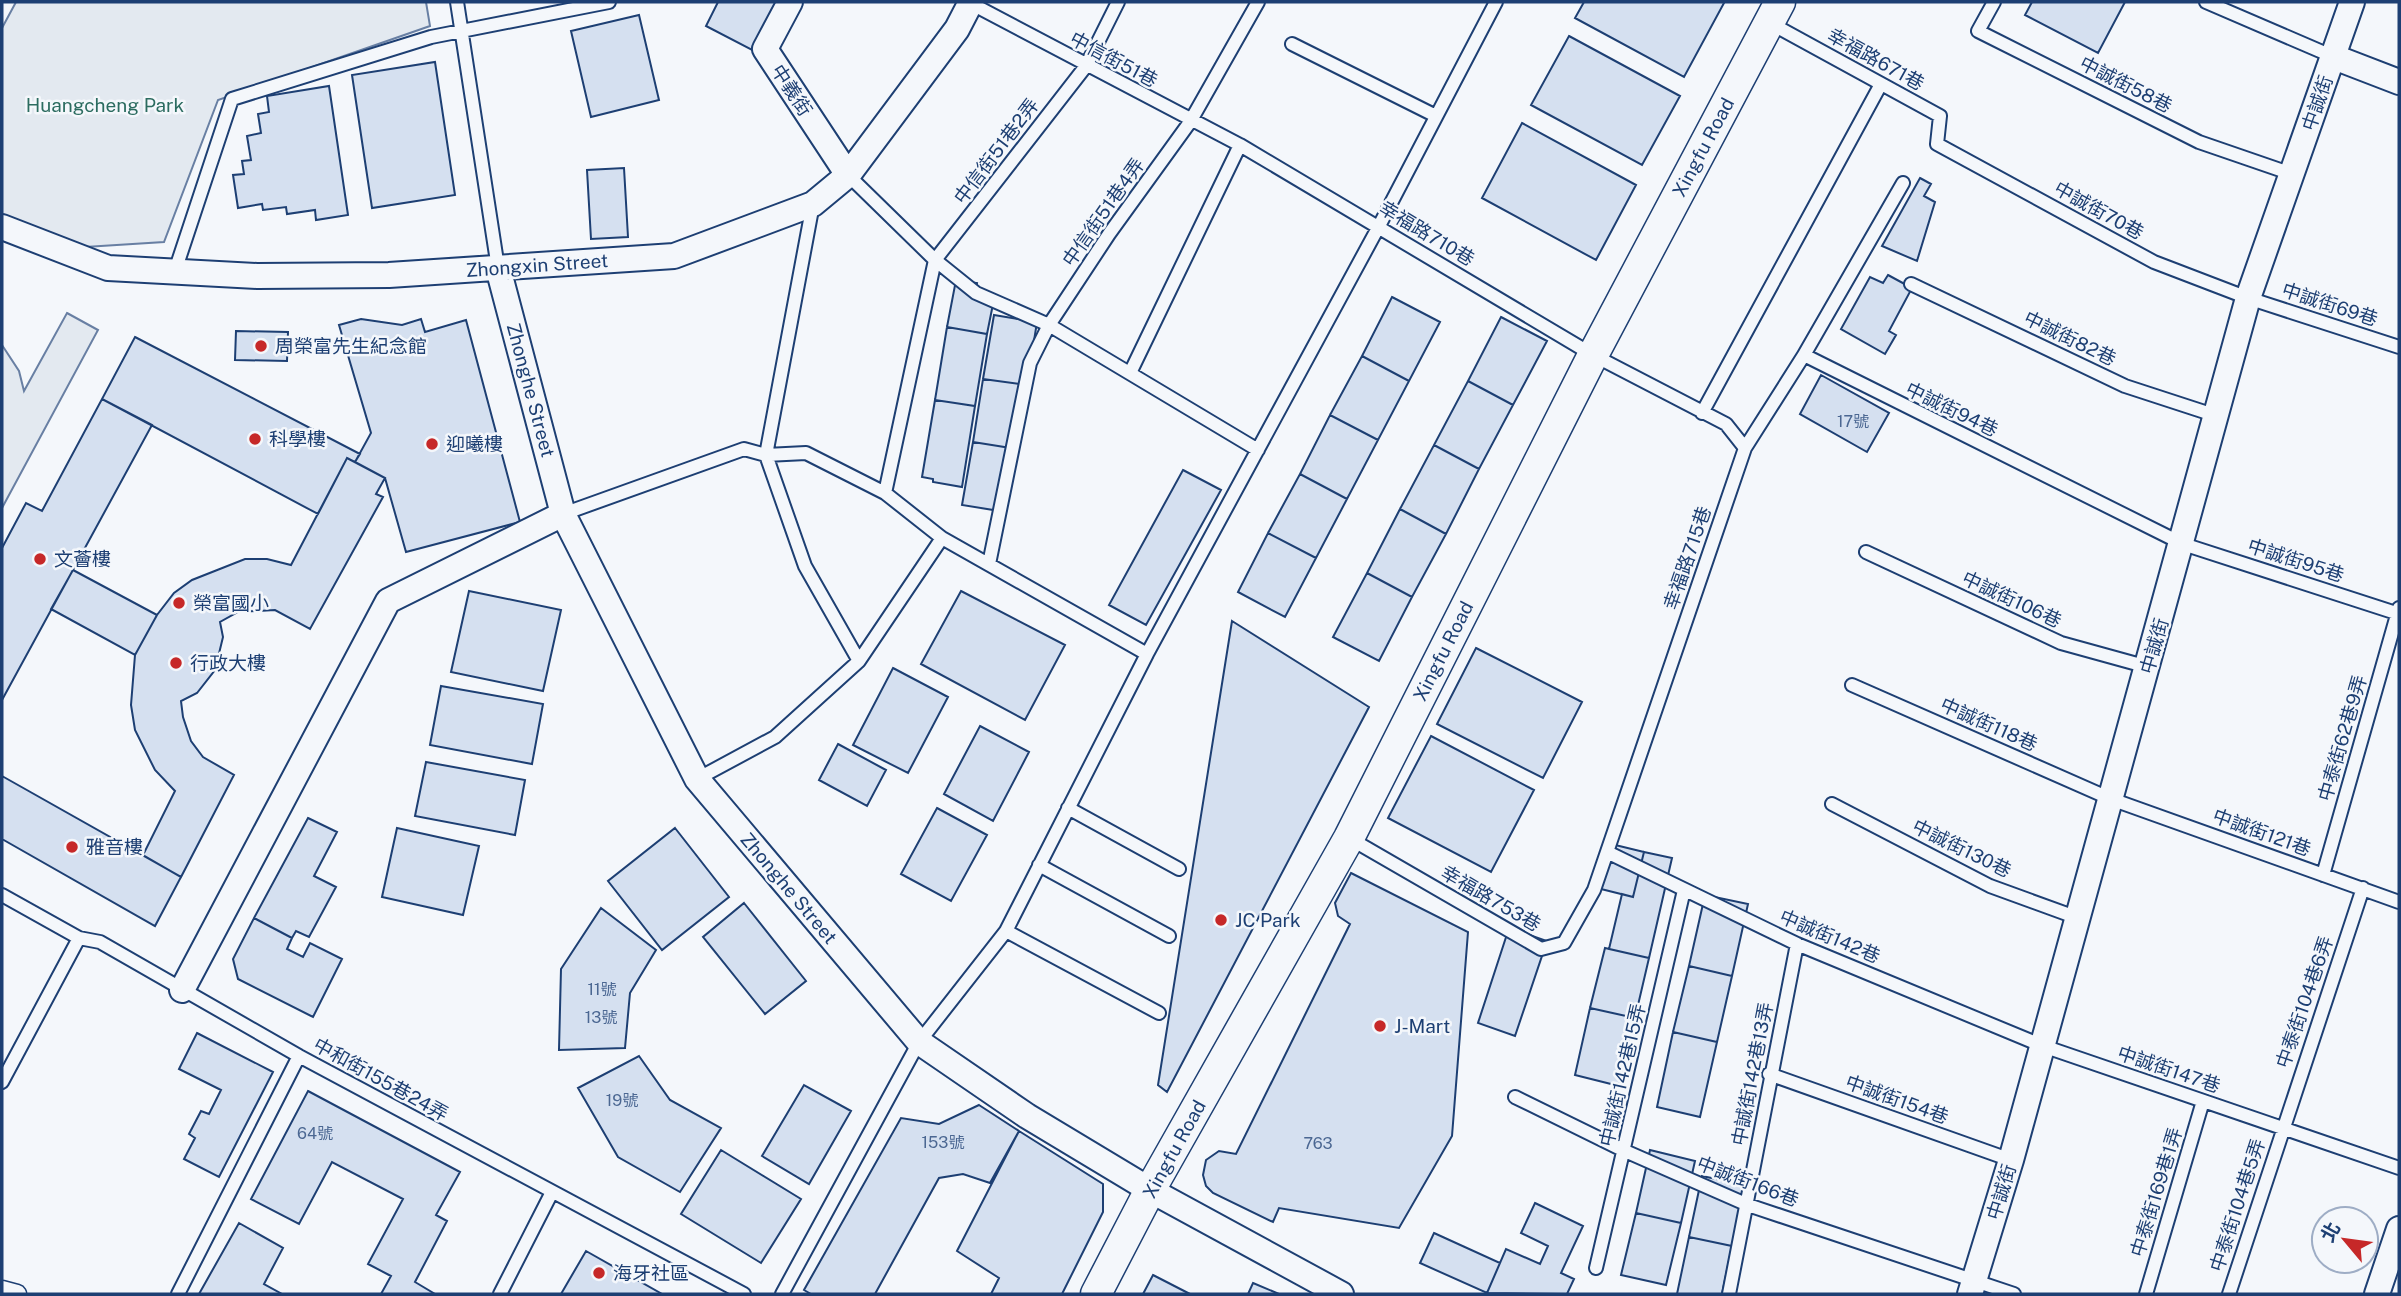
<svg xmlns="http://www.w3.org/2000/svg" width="2401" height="1296" font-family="'Public Sans','Noto Sans TC',sans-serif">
<rect width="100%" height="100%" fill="#f4f7fb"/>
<path fill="#e3e9f0" stroke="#687fa3" stroke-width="2" d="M16,2H426L430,26L218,100L164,242L85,247L2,216V28Z
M67,313L98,330L2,508V345L19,371L24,391Z"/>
<path fill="#d5e0f0" stroke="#1d3f73" stroke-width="2" d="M718,2H779L754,51L706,26Z
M1584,2H1722L1724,3L1684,77L1575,18Z
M2032,2H2125L2098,53L2025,15Z
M639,15L659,100L591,117L571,31Z
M1569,36L1680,96L1642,165L1531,105Z
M435,62L455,195L372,208L352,75Z
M329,86L348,215L316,220L315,210L287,214L286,207L263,210L262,204L238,208L233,175L244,174L242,161L251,160L247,136L261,133L258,114L269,112L267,96Z
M1522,123L1636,185L1596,260L1482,198Z
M624,168L628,237L591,239L587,170Z
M1920,178L1931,184L1924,196L1935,202L1917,261L1882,246Z
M1888,275L1912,288L1889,331L1896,335L1885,354L1841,329L1870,277L1883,283Z
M956,280L977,283L976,289L993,304L987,334L947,327Z
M1392,297L1440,322L1409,381L1362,356Z
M994,315L1037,322L1027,385L983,379Z
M1501,317L1547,341L1513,405L1468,381Z
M361,319L402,325L421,319L425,332L466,320L520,522L406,552L385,478L355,462L371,433L339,325Z
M947,327L987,334L975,406L935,400Z
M236,331L288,332L287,361L235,360Z
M135,337L360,454L355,462L347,458L318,514L102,399Z
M1362,356L1409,381L1378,440L1330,415Z
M1821,375L1889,413L1867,452L1800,414Z
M983,379L1027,385L1017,449L973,442Z
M1468,381L1513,405L1479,469L1434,445Z
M102,399L152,425L2,700V548L26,503L42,511Z
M935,400L975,406L962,487L933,482V479L922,477Z
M1330,415L1378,440L1347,499L1300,474Z
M973,442L1017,449L1006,512L962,505Z
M1434,445L1479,469L1446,534L1400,509Z
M347,458L385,478L376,494L383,497L310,629L275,610L238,612L220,622L223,637L215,670L197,693L181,701L183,717L191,741L203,757L234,775L181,877L143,855L175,791L155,770L135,730L131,705L135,655L157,615L174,593L192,580L245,559H267L291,565Z
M1183,470L1221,490L1146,625L1109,605Z
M1300,474L1347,499L1316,558L1268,533Z
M1400,509L1446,534L1412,597L1367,573Z
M1268,533L1316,558L1285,617L1238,592Z
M73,570L157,615L135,655L51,609Z
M1367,573L1412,597L1379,661L1333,637Z
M469,591L561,610L543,691L451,672Z
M961,591L1065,645L1025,720L921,664Z
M1232,621L1369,707L1167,1092L1158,1085Z
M1476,648L1582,702L1543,778L1437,724Z
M893,668L948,697L908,773L853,745Z
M441,686L543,704L532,764L430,745Z
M980,726L1029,752L993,821L944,794Z
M1431,736L1534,790L1491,872L1388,818Z
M838,744L886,770L867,806L819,780Z
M426,762L525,780L515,835L415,816Z
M2,776L181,877L155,926L2,839Z
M937,808L987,835L951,901L901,874Z
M308,818L337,832L314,876L336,887L309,937L296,931L292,938L254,918Z
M397,828L479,846L463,915L382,897Z
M675,828L729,897L662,950L608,881Z
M1607,843L1644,852L1633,897L1597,888Z
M1644,852L1672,858L1649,958L1609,949L1622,894L1633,897Z
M1351,873L1468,932L1452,1136L1399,1228L1279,1208L1273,1222L1213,1193L1206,1186L1203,1175L1206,1160L1219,1151L1236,1154L1350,924L1338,916L1335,903Z
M1705,895L1748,904L1732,976L1689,966Z
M744,903L806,981L765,1014L703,937Z
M601,908L656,950L630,993L625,1048L559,1050L561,969Z
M254,918L292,938L287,949L303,957L310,943L342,959L313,1017L238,979L233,959Z
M1509,928L1547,941L1515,1036L1478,1023Z
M1605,948L1649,958L1635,1018L1590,1008Z
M1689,966L1732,976L1717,1042L1673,1032Z
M1590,1008L1635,1018L1619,1086L1575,1075Z
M1673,1032L1717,1042L1700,1117L1657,1107Z
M197,1033L273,1072L219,1177L184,1159L195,1138L189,1134L201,1111L209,1114L221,1090L179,1069Z
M639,1056L670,1100L721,1128L680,1192L618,1157L578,1088Z
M804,1085L851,1111L809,1184L762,1156Z
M308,1091L460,1172L436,1215L447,1221L415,1282L435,1294H381L391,1276L368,1264L403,1199L332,1162L299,1224L251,1199Z
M979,1105L1019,1131L990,1183L963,1174L939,1178L875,1294H811L804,1290L901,1118L939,1124Z
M1019,1131L1103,1184V1212L1062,1294H991L999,1278L957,1251Z
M721,1150L801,1199L761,1263L681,1214Z
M1650,1150L1695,1161L1681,1223L1636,1213Z
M1702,1176L1745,1185L1732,1246L1689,1237Z
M1535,1203L1583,1226L1561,1273L1574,1279L1567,1294L1487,1293L1506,1249L1540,1264L1548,1246L1521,1233Z
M1636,1213L1681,1223L1666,1285L1621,1275Z
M239,1223L283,1248L264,1284L282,1294H199Z
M1434,1233L1500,1263L1487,1293L1420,1263Z
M1689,1237L1732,1246L1722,1294H1677Z
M586,1251L662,1294H561Z
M1153,1275L1190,1294H1143Z
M1253,1283L1279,1294H1248Z"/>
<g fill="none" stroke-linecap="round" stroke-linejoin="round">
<defs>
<path id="service" d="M457,2L498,268
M1994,2L1978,31L2199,142L2292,174
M2206,2L2334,57
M970,3L1240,145L1593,355L1726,424L1745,448L1594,890L1564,943L1541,949L1349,838
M1770,23L1940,116L1937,144L2154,262L2248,298L2399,347
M1292,44L1436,116
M848,175L935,260L976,293L1049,325L1258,450
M813,204L766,455L805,566L859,661
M175,271L232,99L431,37L609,2
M1911,284L2125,386L2217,416
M1804,355L1903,183
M1131,371L1240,145
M1702,413L1881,84
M1745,448L1804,355L2183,544L2399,614
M885,493L935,260L1086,66L1118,2
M563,514L744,449L766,455L806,453L885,493L942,538L1147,654
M1866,552L2061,643L2148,667
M989,564L1030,363L1049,325L1109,234L1190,122L1258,2
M1852,685L2111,799L2399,902
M697,779L775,737L859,661L942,538
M1832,804L1990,886L2078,918
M1068,808L1179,869
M1607,852L1797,944L2043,1046L2399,1168
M1039,865L1169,936
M2323,875L2399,608
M2,895L79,938L100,942L299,1056L744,1294
M1006,931L1159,1013
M1769,1074L2011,1160
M2,1082L79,938
M1515,1097L1625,1151L1748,1205L2014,1294
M1596,1268L1684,890
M178,1294L299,1056
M500,1294L551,1194
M782,1294L919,1042L1006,931L1147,654L1379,226L1496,2
M1729,1294L1797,944
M2146,1294L2203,1101
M2229,1294L2363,888"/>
<path id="pedestrian" d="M2,1290L17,1294"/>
<path id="minor" d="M790,2L765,49L848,175
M2334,57L2399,82
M2,227L108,268L257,276L389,275L674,256L813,204L848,175L957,29L971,2
M498,268L563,514L697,779L919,1042L1027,1116L1150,1190L1341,1294
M182,990L388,601L563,514
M1970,1294L2011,1160L2248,298L2352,2
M2377,1294L2399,1229"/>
<path id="tertiary" d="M1096,1294L1150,1190L1349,838L1593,355L1780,2"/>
</defs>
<use href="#service" stroke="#1d3f73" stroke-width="16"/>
<use href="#pedestrian" stroke="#1d3f73" stroke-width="21"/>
<use href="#minor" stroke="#1d3f73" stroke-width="28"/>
<use href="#tertiary" stroke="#1d3f73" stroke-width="33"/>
<use href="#service" stroke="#f4f7fb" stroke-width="12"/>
<use href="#pedestrian" stroke="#f4f7fb" stroke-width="18"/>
<use href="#minor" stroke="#f4f7fb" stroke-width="24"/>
<use href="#tertiary" stroke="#f4f7fb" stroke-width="30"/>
</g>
<g fill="#c62828" stroke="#f4f7fb" stroke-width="2.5">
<circle cx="261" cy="346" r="7"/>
<circle cx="255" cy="439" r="7"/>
<circle cx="432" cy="444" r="7"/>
<circle cx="40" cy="559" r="7"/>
<circle cx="179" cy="603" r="7"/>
<circle cx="176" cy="663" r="7"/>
<circle cx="72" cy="847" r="7"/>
<circle cx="1221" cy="920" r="7"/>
<circle cx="1380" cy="1026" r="7"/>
<circle cx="599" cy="1273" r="7"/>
</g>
<g text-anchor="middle" stroke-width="5" stroke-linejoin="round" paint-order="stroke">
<g font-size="16" fill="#4b6792">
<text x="1853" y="427">17號</text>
<text x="602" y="995">11號</text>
<text x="601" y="1023">13號</text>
<text x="622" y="1106">19號</text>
<text x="315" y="1139">64號</text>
<text x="943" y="1148">153號</text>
<text x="1318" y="1149">763</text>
</g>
<g font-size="19" fill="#1d3f73" stroke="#f4f7fb">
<text transform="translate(1114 59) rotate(28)" y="7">中信街51巷</text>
<text transform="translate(1876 59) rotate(29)" y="7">幸福路671巷</text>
<text transform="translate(2126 84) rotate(27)" y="7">中誠街58巷</text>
<text transform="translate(792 90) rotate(57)" y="7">中義街</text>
<text transform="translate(2317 103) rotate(-71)" y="7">中誠街</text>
<text transform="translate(1703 147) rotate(-62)" y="7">Xingfu Road</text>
<text transform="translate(996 151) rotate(-53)" y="7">中信街51巷2弄</text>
<text transform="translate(2099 210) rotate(29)" y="7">中誠街70巷</text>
<text transform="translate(1103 212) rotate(-55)" y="7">中信街51巷4弄</text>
<text transform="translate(1427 233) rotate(31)" y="7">幸福路710巷</text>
<text transform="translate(537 265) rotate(-4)" y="7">Zhongxin Street</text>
<text transform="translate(2330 304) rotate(18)" y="7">中誠街69巷</text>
<text transform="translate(2070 338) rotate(26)" y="7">中誠街82巷</text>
<text transform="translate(531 390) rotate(75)" y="7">Zhonghe Street</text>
<text transform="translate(1952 409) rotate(26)" y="7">中誠街94巷</text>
<text transform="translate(1687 558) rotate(-71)" y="7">幸福路715巷</text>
<text transform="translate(2296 560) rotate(18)" y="7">中誠街95巷</text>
<text transform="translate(2012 599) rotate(25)" y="7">中誠街106巷</text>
<text transform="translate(2154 646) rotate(-74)" y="7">中誠街</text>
<text transform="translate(1443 651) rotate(-63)" y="7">Xingfu Road</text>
<text transform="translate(1989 724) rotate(24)" y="7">中誠街118巷</text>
<text transform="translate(2342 738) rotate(-74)" y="7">中泰街62巷9弄</text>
<text transform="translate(2262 832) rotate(20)" y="7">中誠街121巷</text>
<text transform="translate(1962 848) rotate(26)" y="7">中誠街130巷</text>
<text transform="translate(789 888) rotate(50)" y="7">Zhonghe Street</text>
<text transform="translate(1491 898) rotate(30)" y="7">幸福路753巷</text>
<text transform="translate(1830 936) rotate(23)" y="7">中誠街142巷</text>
<text transform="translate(2304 1002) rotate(-71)" y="7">中泰街104巷6弄</text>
<text transform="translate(2169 1069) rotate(19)" y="7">中誠街147巷</text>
<text transform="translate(1752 1074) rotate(-79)" y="7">中誠街142巷13弄</text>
<text transform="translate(1622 1075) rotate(-77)" y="7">中誠街142巷15弄</text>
<text transform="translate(381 1079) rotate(29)" y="7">中和街155巷24弄</text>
<text transform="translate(1897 1099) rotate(20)" y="7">中誠街154巷</text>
<text transform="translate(1174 1149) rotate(-61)" y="7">Xingfu Road</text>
<text transform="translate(1748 1181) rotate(21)" y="7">中誠街166巷</text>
<text transform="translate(2001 1192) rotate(-73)" y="7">中誠街</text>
<text transform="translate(2156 1192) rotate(-73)" y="7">中泰街169巷1弄</text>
<text transform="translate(2237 1205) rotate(-72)" y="7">中泰街104巷5弄</text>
</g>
<g font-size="19" fill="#2c6c60" stroke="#f4f7fb">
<text x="105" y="112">Huangcheng Park</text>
</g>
<g font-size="19" fill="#1d3f73" stroke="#f4f7fb" text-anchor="start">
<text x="275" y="353">周榮富先生紀念館</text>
<text x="269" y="446">科學樓</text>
<text x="446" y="451">迎曦樓</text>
<text x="54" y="566">文薈樓</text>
<text x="193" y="610">榮富國小</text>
<text x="190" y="670">行政大樓</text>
<text x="86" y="854">雅音樓</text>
<text x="1235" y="927">JC Park</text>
<text x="1394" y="1033">J-Mart</text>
<text x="613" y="1280">海牙社區</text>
</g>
</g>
<rect width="2401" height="1296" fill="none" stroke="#1d3f73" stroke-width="7"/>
<g transform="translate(2345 1240) rotate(299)"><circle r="33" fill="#f4f7fb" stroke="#9eadc5" stroke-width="2"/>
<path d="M0-5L12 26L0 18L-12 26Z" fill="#c62828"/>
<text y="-10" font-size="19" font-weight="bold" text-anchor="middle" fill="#1d3f73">北</text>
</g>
</svg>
